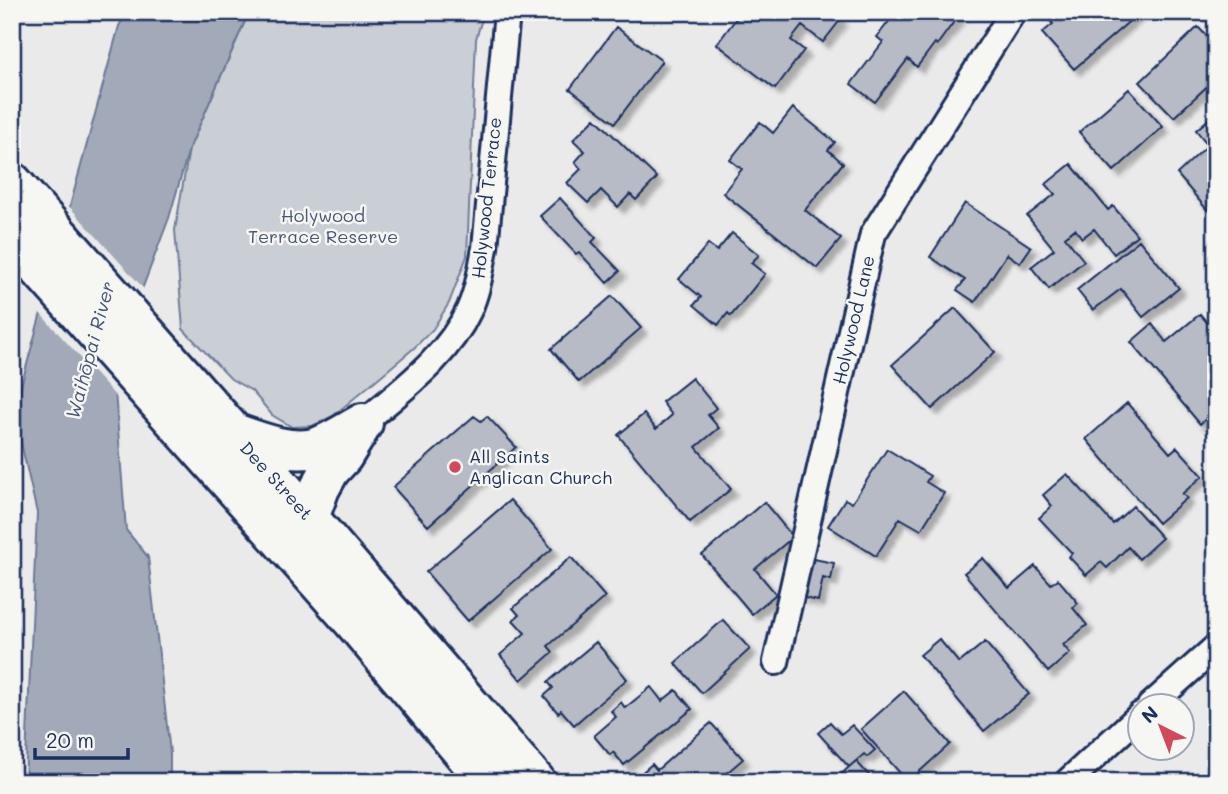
<svg xmlns="http://www.w3.org/2000/svg" width="1228" height="794" font-family="Mali,sans-serif">
<defs>
<filter id="shadow"><feDropShadow dx="6" dy="6" stdDeviation="2" flood-color="#0004"/></filter>
</defs>
<rect width="100%" height="100%" fill="#e9eae9"/>
<filter id="ink" filterUnits="userSpaceOnUse"><feTurbulence type="fractalNoise" baseFrequency=".0143" numOctaves="2"/><feDisplacementMap in="SourceGraphic" scale="14" xChannelSelector="R" yChannelSelector="G"/><feConvolveMatrix kernelMatrix="1 2 1 2 8 2 1 2 1" color-interpolation-filters="sRGB"/></filter>
<g filter="url(#ink)">
<path fill="#caced5" stroke="#727e9a" stroke-width="2" d="M249,12H484L476,39L467,256L449,303L433,329L414,348L333,416L312,426L292,427L272,415L252,391L231,379L183,329L175,230L189,149Z"/>
<path fill="#a2aaba" stroke="#6c7995" stroke-width="2" d="M127,12H249L189,149L169,218L113,366L126,530L148,557L170,753V782H25L37,513L14,412L119,26Z"/>
<path fill="#e9eae9" d="M67,204L145,290L116,367L119,400L38,311Z"/>
<path fill="#b6bbc6" stroke="#1b2f5e" stroke-width="2" filter="url(#shadow)" d="M741,12H832L841,19L823,42L802,26L791,40L804,50L775,89L717,44Z
M896,12H961L937,45L935,43L917,67L908,59L875,102L851,84L883,42L877,37Z
M1048,12H1140L1074,69L1042,33L1053,24L1045,15Z
M616,27L662,61L615,123L570,89Z
M1198,27L1216,46V78L1174,117L1140,82Z
M1129,89L1163,127L1114,171L1079,132Z
M793,108L835,142L828,150L843,163L805,210L841,239L817,268L723,193L742,169L730,160L760,122L773,133Z
M1216,113V204L1208,211L1177,174L1208,145L1196,130Z
M595,118L657,178L636,200L630,194L618,207L601,190L588,203L567,183L581,169L575,162L585,151L573,140Z
M1071,164L1108,210L1113,206L1137,235L1114,254L1094,229L1082,238L1075,229L1065,237L1084,261L1049,289L1031,267L1054,249L1027,216L1055,194L1046,184Z
M560,198L596,238L592,242L620,271L607,283L579,252L576,254L540,216Z
M965,203L1031,247L1020,263L1007,254L975,302L957,290L965,280L930,257Z
M732,233L759,255L751,263L765,274L731,316L728,313L718,325L694,305L701,297L679,279L708,244L717,251Z
M1139,240L1179,288L1143,317L1121,289L1093,310L1077,290Z
M612,296L641,328L579,382L551,349Z
M955,308L995,352L932,409L892,365Z
M1200,314L1216,333V426L1214,428L1207,418L1200,424L1131,342L1152,324L1166,342Z
M692,378L716,408L708,415L719,428L696,447L731,489L690,522L618,435L644,414L656,429L672,415L662,402Z
M1127,403L1170,453L1177,447L1203,476L1182,494L1187,498L1158,523L1086,439Z
M474,416L481,421L487,416L516,447L428,526L393,487Z
M887,449L930,476L926,482L944,493L921,530L900,518L876,556L828,526L845,499L852,503Z
M1067,474L1113,524L1133,506L1162,538L1139,559L1128,547L1107,568L1101,562L1086,575L1069,557L1072,553L1039,518L1052,506L1043,495Z
M510,500L552,549L468,621L426,572Z
M764,502L793,537L755,569L776,594L752,614L702,555Z
M571,557L605,597L548,646L553,652L521,680L500,655L525,633L513,620L519,615L513,608Z
M809,558L834,563L831,580L823,578L818,601L801,597Z
M983,558L1009,588L1035,566L1051,584L1058,579L1078,603L1073,608L1087,625L1063,645L1070,653L1048,672L964,573Z
M723,620L750,649L702,693L675,663Z
M939,639L959,663L985,642L1029,694L984,731L920,655Z
M596,642L627,679L574,725L561,710L558,713L544,696L553,688L548,682Z
M651,687L662,701L676,690L692,709L624,765L613,752L610,755L594,736L616,717L611,711L621,702L625,708Z
M904,691L950,744L908,782L861,729Z
M830,722L841,734L852,725L875,750L867,757L864,754L849,767L818,733Z
M711,723L743,759L716,782H631L652,764L657,770Z
M856,761L875,782H833L849,767Z"/>
<g fill="none" stroke-linecap="round" stroke-linejoin="round">
<defs>
<path id="street" d="M363,423C401,390 447,358 469,310C478,290 481,269 485,248L507,12
M776,662L873,234L1013,12
M1150,706L1216,647
M1067,782L1140,715"/>
<path id="primary" d="M12,182L309,518L536,782
M12,238L354,622L488,782
M234,433C257,441 289,454 314,448C331,443 348,431 363,423
M309,518L320,488L330,470L343,456L360,428"/>
</defs>
<use href="#street" stroke="#1b2f5e" stroke-width="30"/>
<use href="#primary" stroke="#1b2f5e" stroke-width="44"/>
<use href="#street" stroke="#f6f6f2" stroke-width="24"/>
<use href="#primary" stroke="#f6f6f2" stroke-width="38"/>
</g>
</g>
<circle fill="#d1495b" stroke="#f6f6f2" stroke-width="2.5" cx="455" cy="467" r="7"/>
<g text-anchor="middle" stroke-width="5" stroke-linejoin="round" paint-order="stroke">
<g font-size="18" fill="#1b2f5e" stroke="#f6f6f2">
<text transform="translate(487 198) rotate(-84)" y="6">Holywood Terrace</text>
<text transform="translate(854 320) rotate(-77)" y="6">Holywood Lane</text>
<text transform="translate(276 481) rotate(48)" y="6">Dee Street</text>
</g>
<g font-size="18" fill="#47577c" stroke="#f6f6f2">
<text x="323" y="222">Holywood<tspan x="323" dy="21">Terrace Reserve</tspan></text>
</g>
<g font-size="18" fill="#1b2f5e" stroke="#f6f6f2" text-anchor="start">
<text x="469" y="463">All Saints<tspan x="469" dy="21">Anglican Church</tspan></text>
</g>
<g font-size="19" font-style="italic" fill="#44547a" stroke="#f6f6f2">
<text transform="translate(90 350) rotate(-75)" y="7">Waihōpai River</text>
</g>
</g>
<rect width="1228" height="794" fill="none" stroke="#f6f6f2" stroke-width="42"/>
<rect x="21" y="21" width="1186" height="752" fill="none" stroke="#1b2f5e" stroke-width="2.5" filter="url(#ink)"/>
<g transform="translate(1161 727) rotate(318)"><circle r="33" fill="#f6f6f2" stroke="#9ea6b7" stroke-width="2"/>
<path d="M0-5L12 26L0 18L-12 26Z" fill="#d1495b"/>
<text y="-10" font-size="19" font-weight="bold" text-anchor="middle" fill="#1b2f5e">N</text>
</g>
<path d="M35 748v10h93v-10" fill="none" stroke="#1b2f5e" stroke-width="3.5"/>
<text x="46" y="748" font-size="21" fill="#1b2f5e" stroke="#f6f6f2" stroke-width="5" paint-order="stroke">20 m</text>
</svg>
